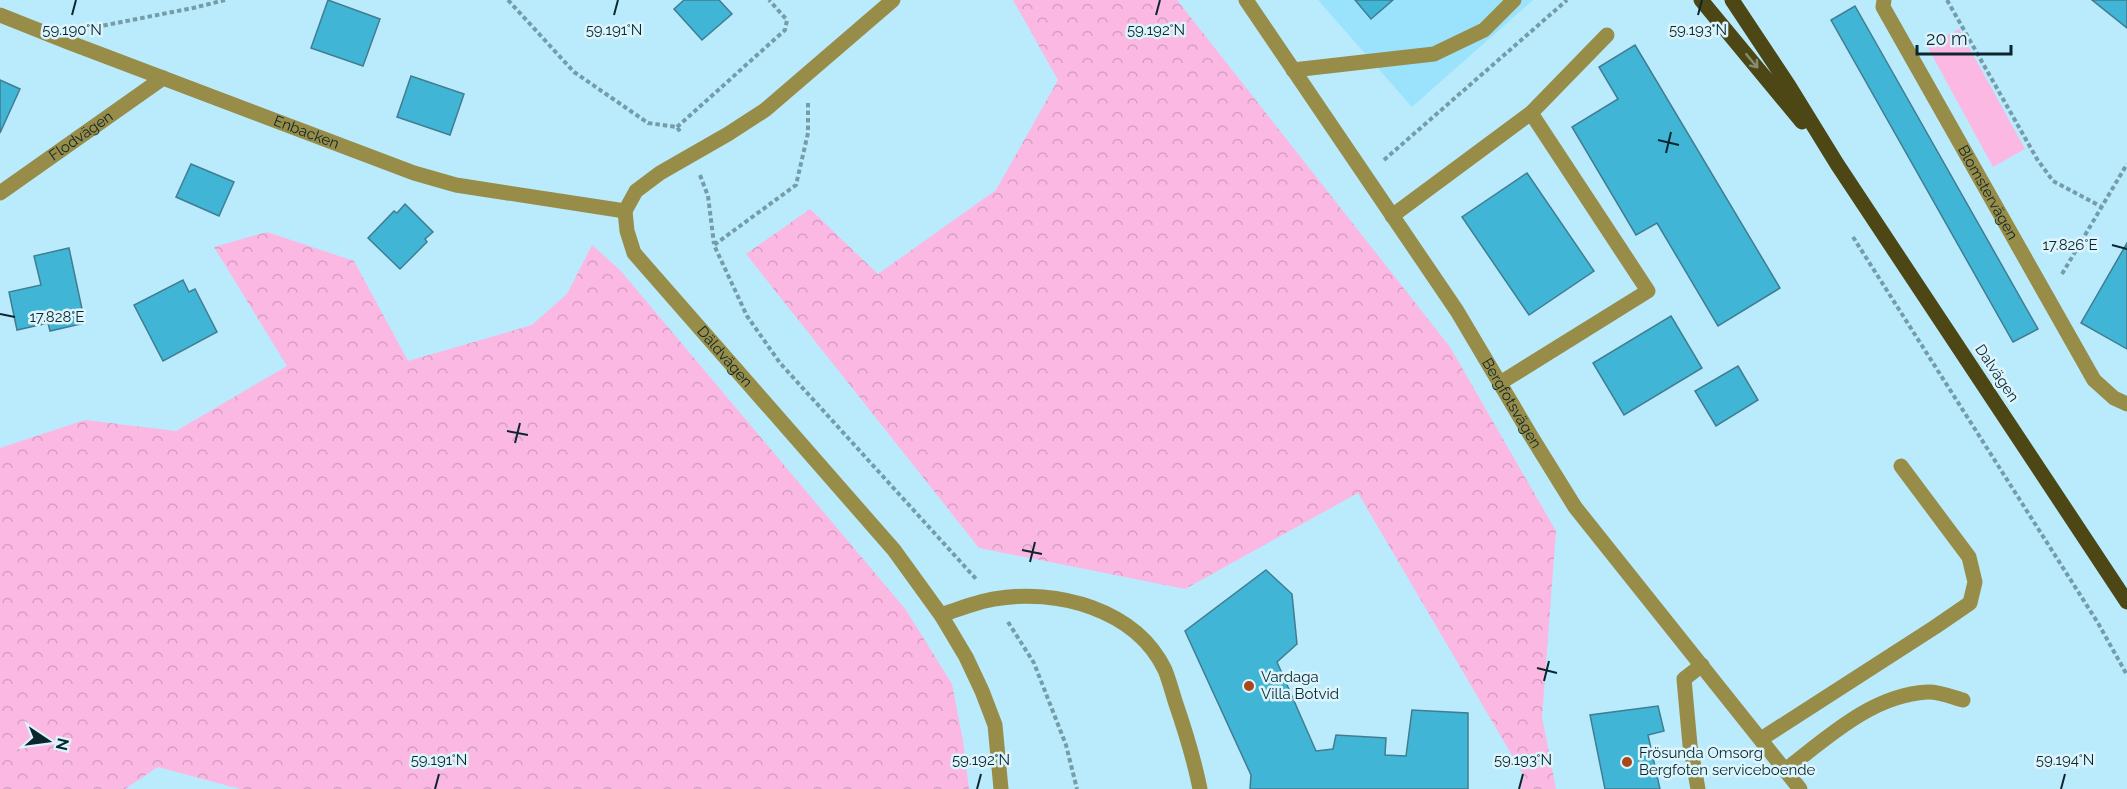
<svg xmlns="http://www.w3.org/2000/svg" width="2127" height="789" font-family="Raleway,sans-serif">
<defs>
<pattern id="forest-crowns" width="20" height="18" patternUnits="userSpaceOnUse" patternTransform="scale(1.5)"><rect width="20" height="18" fill="#fbb8e3"/><path d="M2 6a3 3 0 1 1 6 0M12 15a3 3 0 1 1 6 0" fill="none" stroke="#d69ec3"/></pattern>
</defs>
<rect width="100%" height="100%" fill="#baebfc"/>
<path fill="#9be3fc" d="M1318,0H1533L1412,107Z"/>
<path fill="url(#forest-crowns)" d="M1013,0H1177L1450,347L1556,531L1542,717L1556,789H1521L1523,774L1358,493L1185,589L979,548L746,254L810,209L878,274L996,190L1058,80Z
M267,232L354,261L408,361L532,325L567,294L592,245L620,270L906,610L952,684L963,741L969,789H240L158,767L125,789H0V448L85,420L176,431L287,366L214,247Z"/>
<path fill="#fbb8e3" d="M1959,29L2025,149L1993,167L1927,46Z"/>
<path fill="#41b5d6" stroke="#417d91" stroke-width="1.5" d="M328,0L380,19L363,66L311,48Z
M684,0H719L732,14L702,40L674,9Z
M1355,0H1393L1371,19Z
M2092,0H2127V28Z
M1855,6L2038,329L2013,342L1831,20Z
M1635,45L1780,288L1718,326L1657,223L1636,235L1572,127L1618,99L1599,67Z
M411,76L464,94L450,135L397,117Z
M0,80L20,89L0,133Z
M191,164L234,182L219,216L176,197Z
M1527,173L1594,271L1529,315L1462,217Z
M405,204L433,232L425,239L427,242L400,269L368,238L394,211L397,213Z
M2127,243V349L2081,323Z
M69,248L85,323L50,331L48,323L17,330L9,292L41,285L34,256Z
M183,280L189,292L195,289L217,332L163,361L134,305Z
M1671,316L1702,368L1624,415L1593,363Z
M1738,366L1758,400L1716,426L1695,391Z
M1266,570L1292,594L1297,644L1277,662L1316,751L1333,749L1336,735L1386,738L1385,755L1406,756L1412,710L1468,713V789H1250L1251,775L1185,631Z
M1658,706L1664,731L1648,735L1660,789H1605L1590,715Z"/>
<g fill="none" stroke-linecap="round" stroke-linejoin="round">
<path stroke="#749ca9" stroke-width="4" stroke-dasharray="4.5 3" stroke-linecap="butt" d="M508,0L574,72L648,123L677,127L681,133
M1947,0L2037,159L2053,181L2102,207
M96,27L193,8L225,0
M808,103V133L796,185L714,245L747,316L780,363L977,580
M677,127L785,30L787,20L769,0
M1384,160L1567,0
M700,175L708,196L714,244
M1853,237L2098,623L2127,675
M2062,274L2127,164
M1008,622L1034,663L1066,745L1077,789"/>
<g stroke="#978d49" stroke-width="15">
<path id="s1" d="M893,0L765,110L728,134L660,173L636,191L625,211L627,231L634,253L894,550L941,615L966,657L982,691L995,725L1001,789"/>
<path id="s2" d="M1246,0L1457,311L1531,436L1575,507L1800,789"/>
<path id="s3" d="M1884,0L1883,7L2094,380L2114,398L2127,404"/>
<path id="s4" d="M0,15L68,42L414,173L456,185L625,211"/>
<path d="M1293,70L1434,54L1484,30L1514,0"/>
<path d="M1531,113L1607,35"/>
<path id="s5" d="M0,193L163,78"/>
<path d="M1392,216L1531,113L1648,291L1500,383"/>
<path d="M941,615C959,609 976,602 994,599C1056,588 1136,609 1165,670C1169,680 1172,691 1175,701C1185,730 1194,759 1200,789"/>
<path d="M1761,739L1935,627L1970,603L1975,582L1969,557L1901,466"/>
<path d="M1785,770C1827,738 1872,695 1927,692C1938,691 1952,697 1963,700"/>
<path d="M1698,789L1690,745L1684,679L1702,665"/>
</g>
<path stroke="#4d4615" stroke-width="15" d="M1701,0L1802,122
M1732,0L1789,86L1837,164L2127,602"/>
</g>
<defs><path id="oneway-shaft" d="M-6 0H5M1.5-3L5.5 0L1.5 3" fill="none" stroke-width="1.6" stroke-linecap="round" stroke-linejoin="round" transform="scale(1.5)"/></defs>
<use stroke="#868c71" href="#oneway-shaft" transform="translate(1752 61) rotate(50)"/>
<path fill="none" stroke="#0c262e" stroke-width="2" d="M72,15L76,0M614,15L618,0M1156,15L1160,0M1698,15L1702,0M1658,140L1679,145M1666,153L1671,132M2112,245L2127,249M0,314L15,317M507,431L528,435M515,443L520,423M1022,550L1042,554M1030,562L1035,542M1537,668L1557,673M1544,681L1549,661M435,789L439,774M977,789L981,774M1519,789L1523,774M2061,789L2065,774"/>
<g fill="#ab461a" stroke="#dcf4fc" stroke-width="2">
<circle cx="1249" cy="686" r="6"/>
<circle cx="1627" cy="762" r="6"/>
</g>
<g text-anchor="middle" stroke-width="5" stroke-linejoin="round" paint-order="stroke">
<g font-size="15" fill="#0c262e" stroke="#dcf4fc">
<text dy="5" stroke="none"><textPath href="#s4" startOffset="328">Enbacken</textPath></text>
<text dy="5" stroke="none"><textPath href="#s5" startOffset="99">Flodvägen</textPath></text>
<text dy="5" stroke="none"><textPath href="#s3" startOffset="220">Blomstervägen</textPath></text>
<text dy="5" stroke="none"><textPath href="#s1" startOffset="525">Däldvägen</textPath></text>
<text transform="translate(1997 373) rotate(56)" y="5">Dalvägen</text>
<text dy="5" stroke="none"><textPath href="#s2" startOffset="483">Bergfotsvägen</textPath></text>
</g>
<g font-size="15" fill="#0c262e" stroke="#dcf4fc" text-anchor="start">
<text x="1261" y="682">Vardaga<tspan x="1261" dy="17">Villa Botvid</tspan></text>
<text x="1639" y="758">Frösunda Omsorg<tspan x="1639" dy="17">Bergfoten serviceboende</tspan></text>
</g>
</g>
<g font-size="15" text-anchor="middle" fill="#0c262e" stroke="#dcf4fc" stroke-width="5" stroke-linejoin="round" paint-order="stroke">
<text x="614" y="35">59.191°N</text>
<text x="1156" y="35">59.192°N</text>
<text x="1698" y="35">59.193°N</text>
<text x="72" y="35">59.190°N</text>
<text x="2070" y="250">17.826°E</text>
<text x="57" y="322">17.828°E</text>
<text x="439" y="765">59.191°N</text>
<text x="981" y="765">59.192°N</text>
<text x="1523" y="765">59.193°N</text>
<text x="2065" y="765">59.194°N</text>
</g>
<g transform="translate(48 741) rotate(103)" stroke="#dcf4fc" stroke-width="4.5" paint-order="stroke">
<path d="M0-4.5L10 22L0 15L-10 22Z" fill="#0c262e"/>
<text y="-9" font-size="16" font-weight="bold" text-anchor="middle" fill="#0c262e">N</text>
</g>
<path d="M1917 45v9h94v-9" fill="none" stroke="#0c262e" stroke-width="3"/>
<text x="1926" y="45" font-size="18" fill="#0c262e" stroke="#dcf4fc" stroke-width="4.5" paint-order="stroke">20 m</text>
</svg>
